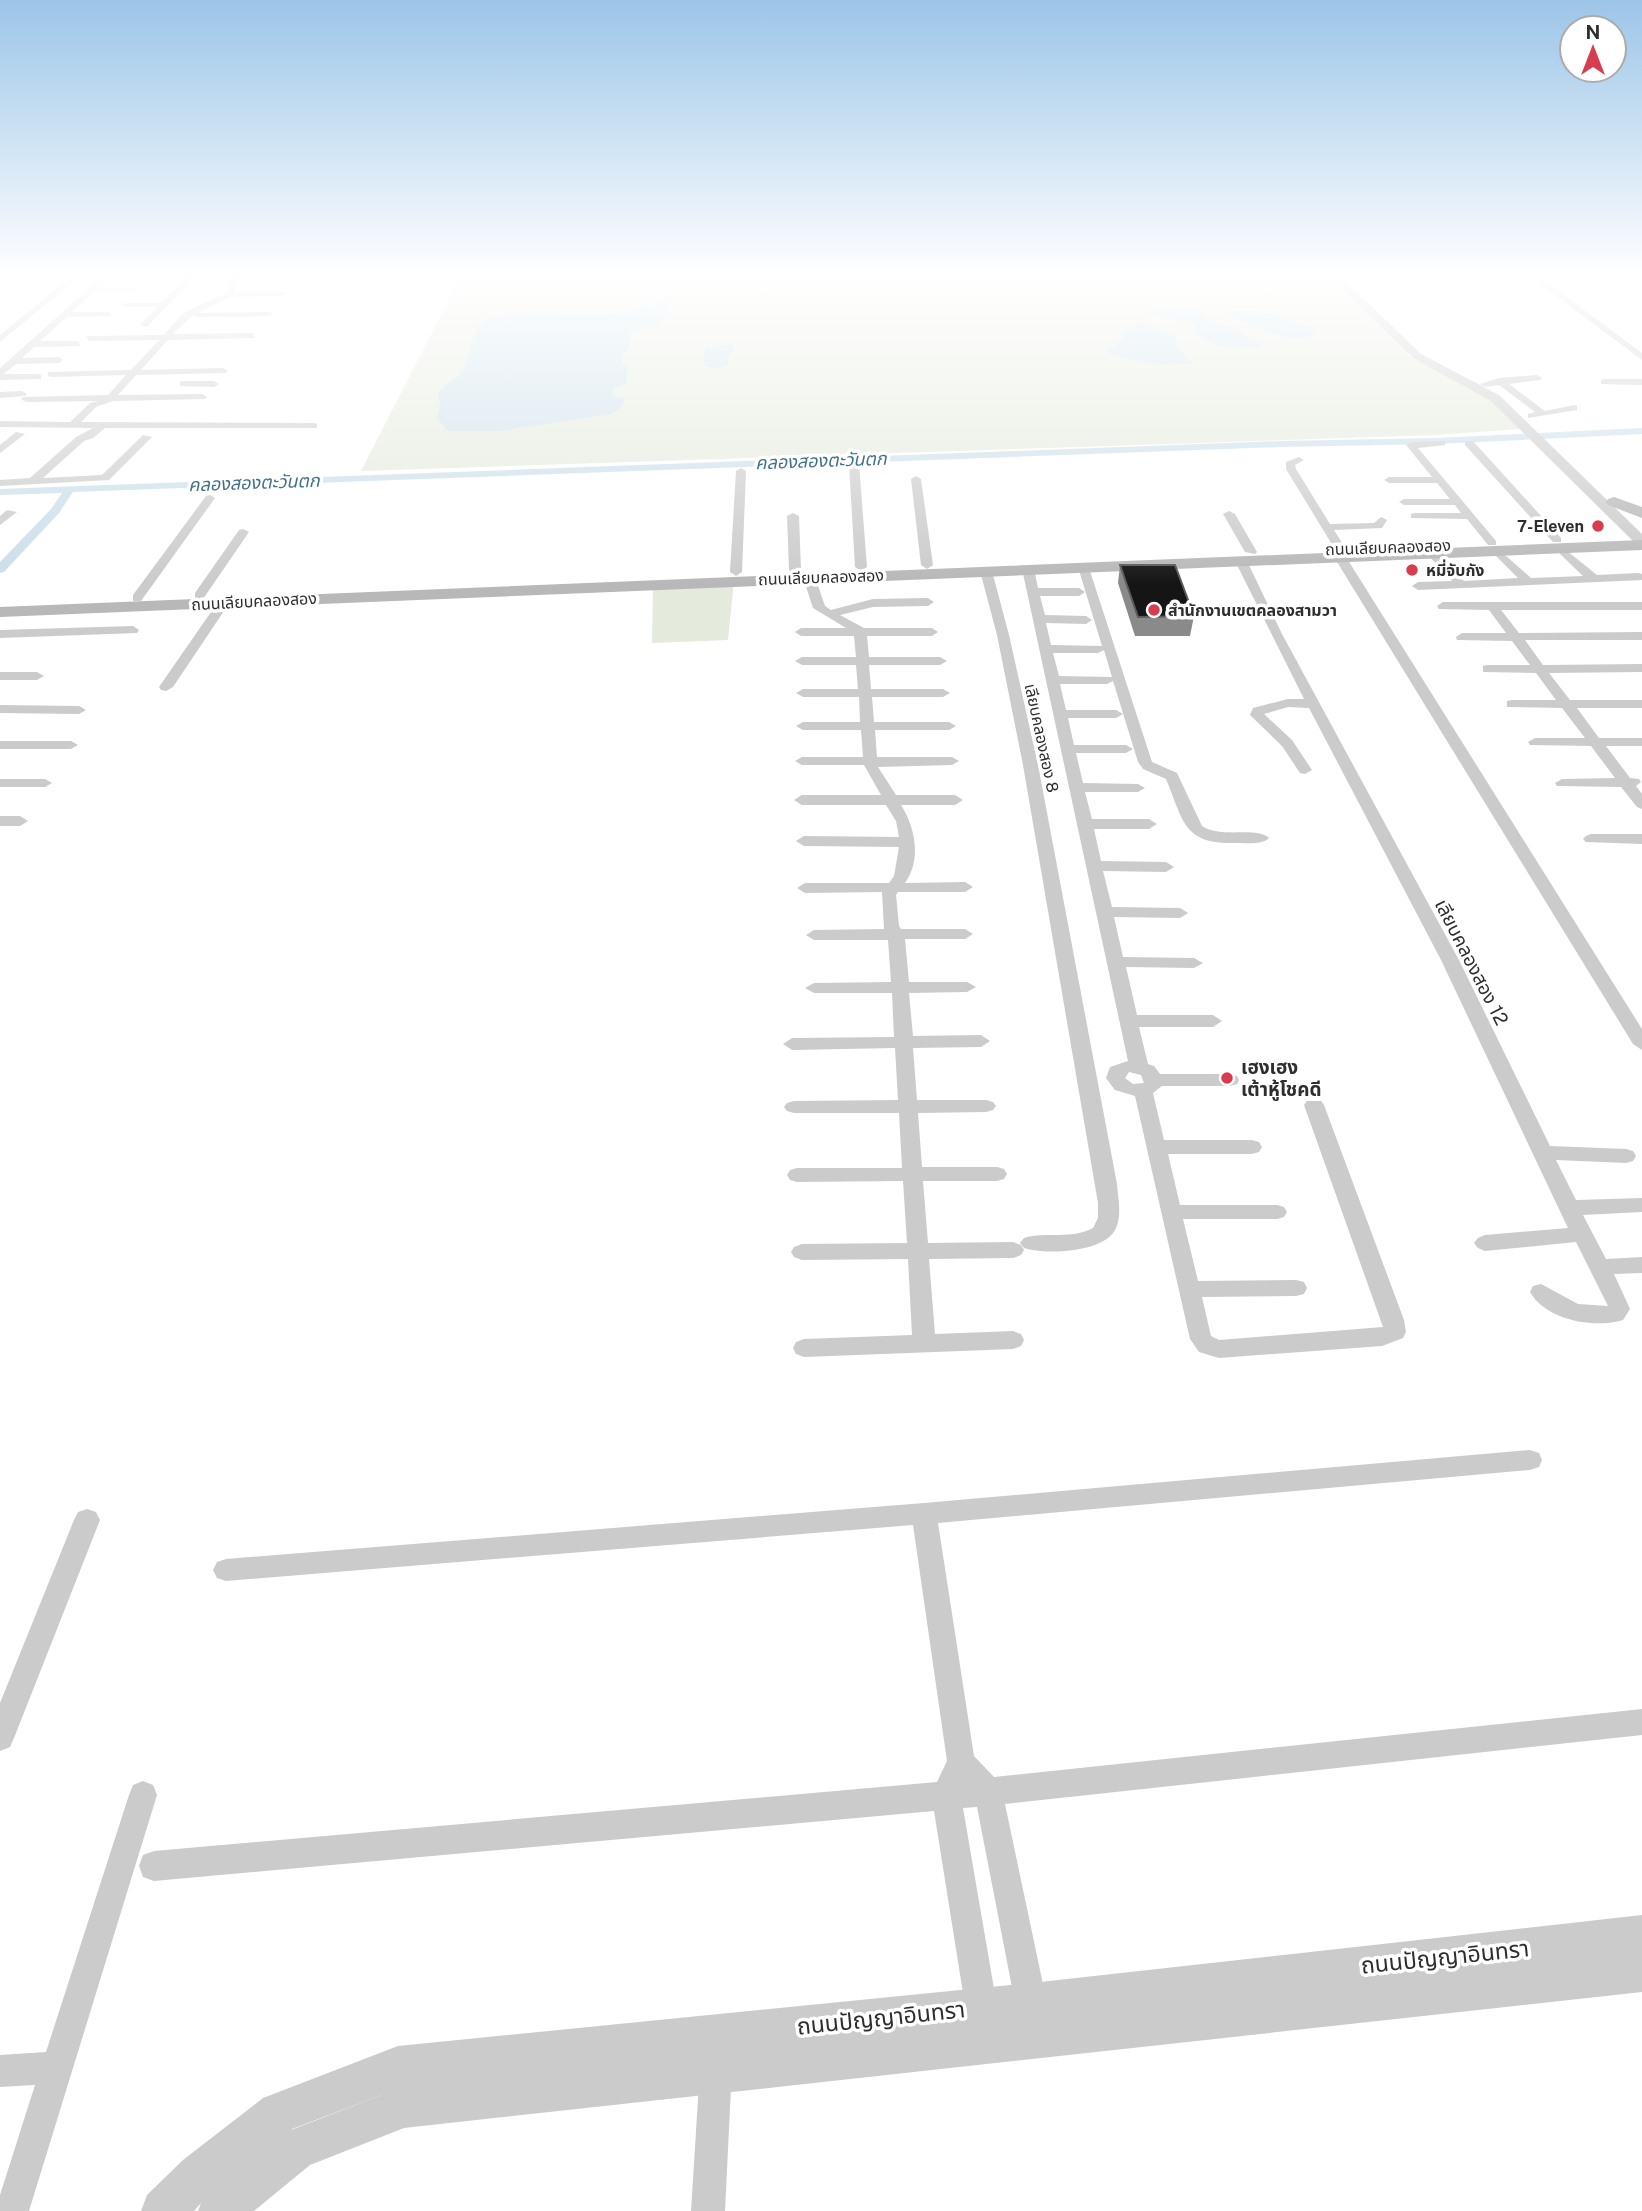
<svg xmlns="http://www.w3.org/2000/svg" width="1642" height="2211" font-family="'Public Sans','Noto Sans Thai',sans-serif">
<rect width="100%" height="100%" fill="#fff"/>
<path fill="#e4eadc" d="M462,274H1328L1411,357L1490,397L1520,429L1436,435L361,471Z
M734,580L728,640L652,643L653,584Z"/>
<path fill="#cadee9" d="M668,296L677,299C658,327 665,326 631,330L629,350L622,354L623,364L628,367L626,384L615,387L612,396L625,398L622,407L612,414L500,431H448L437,418L440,404L438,392L462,372L478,326L489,318L511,315L614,314L637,310Z
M1165,304L1202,310L1206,319C1228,324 1244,338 1265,343L1256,348L1219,346L1193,333L1197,326C1181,316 1159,325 1147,309Z
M1229,311C1258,309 1290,315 1315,331L1314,335C1287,345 1252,326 1229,314Z
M1140,323L1177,337L1174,343L1193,364L1157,365L1110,354L1109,350L1122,340L1124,330L1134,329Z
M722,345H732L734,349L728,358V365L719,368L707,367L703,363L705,349Z"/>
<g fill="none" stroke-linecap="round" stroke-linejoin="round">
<path fill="#cadee9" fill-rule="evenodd" d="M1642,428V434L1436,444L1281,447L73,492L59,513L4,572L0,573V562L51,509L62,493L0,495V489L1281,441L1436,438Z"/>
<path fill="#cbcbcb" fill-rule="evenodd" d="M0,274H38L40,276L0,278Z
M74,274H83L0,342V335Z
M105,274H114L101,287H134L138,289L134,291H95L72,312H109L112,316L67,317L40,341H78L81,346L34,347L22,358L59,357L63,360L59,363L16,364L4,374H38L41,375V379L0,380V368Z
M201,274V278H194L147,327L140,325L157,307H125L121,305L125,303H161L185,279H157L154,275Z
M229,274L303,276L299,278L237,279L235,292H283L287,294L283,296L230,297L198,313L270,312L273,316L197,317L193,315L173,334L252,333L255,338L168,340L141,370L223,368L228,371L226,373L136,375L118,395L202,394L207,397L205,399L113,401L96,407L81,422L314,423L317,424V428H105L93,438L84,441L43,478L102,475L143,435L152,437L109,480L0,486V480L30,478L76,437L93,428L0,427V421L70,422L90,403L98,401L26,402L21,399L23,397L108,395L126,375L51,377L48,376V372L131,370L159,340L89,341L86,336L164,335L183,313L226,293L229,289Z
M1527,274H1536L1642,353V360Z
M1537,375L1542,378L1540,380L1509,384L1545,411L1574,405L1577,406V410L1528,418V414L1535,412L1499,385L1485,387L1480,384L1499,378Z
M1604,379H1642V385L1601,384V380Z
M183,381H214L219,384L214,387L180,386V382Z
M22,391L27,394L25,396L0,398V392Z
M16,432L25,434L0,453V445Z
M1445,441V445L1418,448L1496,541V545H1488L1467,519L1411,518V514L1415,513H1461L1455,505H1404L1399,502L1404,499H1450L1437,483H1389L1384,480L1389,477H1432L1406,445L1411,442Z
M1465,441H1473L1561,538V542H1553L1465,445Z
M1299,457L1304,460L1295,465L1296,469L1330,524L1374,523L1381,517L1387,520L1382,528L1334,530L1346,549L1336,551L1286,469V462Z
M854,461L859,464L867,567L861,571L855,567L849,464Z
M741,468L746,471L742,572L736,576L730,572L736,471Z
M916,476L921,479L933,565L927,569L921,565L911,479Z
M210,495L215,498L141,601H133V595L206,496Z
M7,510L17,512L0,525V516Z
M1229,511L1235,514L1257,552L1255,554L1245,552L1223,514Z
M793,513L799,516L801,570L795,574L789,570L787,516Z
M243,529L249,532L203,599H195V593L239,530Z
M1561,546L1597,575L1638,573L1642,574V580L1418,590L1412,586L1418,582L1452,581L1427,554L1433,551L1464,581L1518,578L1491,551L1497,548L1531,578L1583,576L1557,551V547Z
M1340,554L1346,557L1642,1029V1050L1633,1044L1334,557Z
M1237,559L1247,561L1282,634L1459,960L1550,1146L1626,1149L1633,1151L1636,1156L1633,1161L1626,1163L1556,1160L1576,1200L1642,1198V1212L1583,1215L1606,1259L1642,1257V1273L1614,1274L1630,1309L1623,1320C1594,1329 1546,1320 1530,1292L1533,1286L1541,1284L1578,1304L1608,1306L1576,1242L1485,1251L1478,1248L1474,1243L1478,1238L1485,1235L1568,1228L1441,960L1309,708L1288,707L1264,714L1292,740L1312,770L1305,774L1300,773L1282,746L1250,715L1253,708L1288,699H1304L1235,561Z
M1028,565L1034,569L1038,588H1079L1085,592L1079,596H1040L1045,615L1086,616L1092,620L1086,624L1046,623L1051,645L1102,646L1078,567L1088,565L1152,762L1177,773L1202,826C1222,839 1256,826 1269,838C1262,845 1248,843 1238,843C1183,845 1184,822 1166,779L1143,769L1138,762L1113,681L1107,684H1060L1066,710H1116L1123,714L1116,718H1068L1074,745H1126L1133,749L1126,753H1076L1083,783L1138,784L1145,788L1138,792H1085L1092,819H1149L1157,824L1149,829H1094L1101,861L1166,862L1174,867L1166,872L1103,871L1112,907L1180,908L1188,913L1180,918L1114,917L1123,957L1194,958L1203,963L1194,968L1126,967L1137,1015H1213L1222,1021L1213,1027H1139L1148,1064L1154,1066L1160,1074H1230L1237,1076L1239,1080L1237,1084L1230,1086H1162L1153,1093L1164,1140H1252L1259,1142L1262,1147L1259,1152L1252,1154H1168L1180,1205H1277L1284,1207L1287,1212L1284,1217L1277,1219H1183L1198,1281L1296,1280L1304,1282L1307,1288L1304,1294L1296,1296L1202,1297L1211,1336L1219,1340L1383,1327L1304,1105L1307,1101H1321L1324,1105L1404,1320L1406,1332L1403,1338L1382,1346L1219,1358L1199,1352L1190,1339L1135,1096L1115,1090L1106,1078L1110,1067L1128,1061L1022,569ZM1104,650L1112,677L1059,676L1053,653H1098ZM1129,1072L1141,1075L1144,1083L1133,1084L1125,1078Z
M986,567L992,571L1009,635L1038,765L1117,1184C1118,1198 1122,1215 1116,1228C1106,1253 1045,1255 1024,1248L1020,1243L1024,1238C1046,1231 1071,1240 1093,1228L1098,1218V1203L1023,765L997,635L980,571Z
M809,573L815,577L825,606L831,610L873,599L928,598L934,602L928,606L873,607L840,615L864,628H932L938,632L932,636H867L869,657H940L947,661L940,665H869L871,689H943L950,693L943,697H872L874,722H949L956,726L949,730H875L877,757H952L959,761L952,765L878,767L896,795H955L963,800L955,805H901C915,827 922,859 905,883L965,882L973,887L965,892H898L896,895L899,926L901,929H965L973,934L965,939H905L909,982H967L976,987L967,992L909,993L913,1036L981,1035L990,1041L981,1047L913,1048L917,1100H986L993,1102L996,1106L993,1110L986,1112L918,1113L922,1167H997L1004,1169L1007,1174L1004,1179L997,1181H923L928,1243L1013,1242L1021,1245L1024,1250L1021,1255L1013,1258L929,1259L935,1334L1013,1331L1021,1334L1024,1340L1021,1346L1013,1349L804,1357L796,1354L793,1348L796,1342L804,1339L912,1335L908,1259L802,1260L794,1257L791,1252L794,1247L802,1244L907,1243L903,1181L797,1182L790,1180L787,1175L790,1170L797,1168H902L899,1113H794L787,1111L784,1107L787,1103L794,1101L898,1100L895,1048L792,1050L783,1044L792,1038L894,1037L892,993H814L805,988L814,983L891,982L888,940H814L806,935L814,930L884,929L882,892L805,893L797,888L805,883H889L894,876L899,847L804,846L796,841L804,836L899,837L896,821L886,805H802L794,800L802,795H881L864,765H802L795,761L802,757H863L861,730H803L796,726L803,722H860L859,697H803L796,693L803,689H858L856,665H802L795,661L802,657H856L854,636H801L795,632L801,628H846L813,608L803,577Z
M224,598L230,602L173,687L166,691L161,690L159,687L220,599Z
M1443,602H1642V610H1501L1519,633L1642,632V640H1525L1543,665L1642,664V672L1549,673L1570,700H1642V708H1577L1599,738H1642V746H1606L1630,778L1639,779L1641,782L1636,786L1642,794V809L1637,807L1621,787L1557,786L1555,783L1562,779L1615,778L1591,746L1530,745L1528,742L1535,738H1585L1562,708L1507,707V701L1512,700H1556L1536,673L1483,672V666L1488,665H1530L1512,641L1457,640L1456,637L1462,633H1506L1489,610L1439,609L1437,606Z
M133,626L139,630L137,633L0,638V630Z
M0,672H37L44,676L37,680H0Z
M0,705L79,706L86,710L79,714L0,713Z
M0,741H71L78,745L71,749H0Z
M0,779H45L52,783L45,787H0Z
M0,816H20L28,821L20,826H0Z
M1591,834H1642V844L1586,842L1583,839L1586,836Z
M1530,1450L1539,1453L1542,1460L1539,1467L1530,1470L938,1523L974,1756L994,1777L1642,1709V1735L1005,1804L1048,2008L1043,2019L1032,2024L1021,2019L1016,2008L977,1807L963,1808L998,2012L993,2023L982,2028L971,2023L966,2012L934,1811L154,1881L143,1877L139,1866L143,1855L154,1851L937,1782L947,1761L913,1525L226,1581L217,1578L213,1570L217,1562L226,1559L924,1503Z
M87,1509L96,1512L100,1520L14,1738L10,1747L0,1751V1703L74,1520L78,1512Z
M143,1781L153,1785L157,1795L29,2211H0V2195L35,2085L0,2087V2055L46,2052L129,1795L133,1785Z
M716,2051L728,2055L732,2067L725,2211H691L700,2067L704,2055Z"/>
<path fill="#cbcbcb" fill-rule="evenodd" d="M1327,274H1338L1421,354L1499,395L1642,534V546L1637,545L1491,401L1413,358Z
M1642,1915V1992L404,2128L310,2165L254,2211H198L201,2203L194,2211H141L147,2195L183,2160L263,2098L398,2046L1031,1983ZM400,2088L296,2128L291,2130L292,2129Z"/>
<path fill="#b8b8b8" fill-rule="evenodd" d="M1614,497L1642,507V518L1608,505L1606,502L1608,499Z
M1642,540V550L0,617V607Z"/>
</g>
<path fill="#8a8a8a" d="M1120,565L1194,616L1190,636H1135L1118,583Z"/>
<path fill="#151515" stroke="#5b5b5b" stroke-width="2" d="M1120,565H1175L1194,616L1138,617Z"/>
<linearGradient id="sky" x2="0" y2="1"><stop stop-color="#9cc5e8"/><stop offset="0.47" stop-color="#fff"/><stop offset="1" stop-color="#fff" stop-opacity="0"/></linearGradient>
<rect width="1642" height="584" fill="url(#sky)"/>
<g fill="#d83d4f" stroke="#fff" stroke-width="2.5">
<circle cx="1598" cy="526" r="7"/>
<circle cx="1412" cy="570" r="7"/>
<circle cx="1154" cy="610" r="7"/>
<circle cx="1227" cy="1078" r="7"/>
</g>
<g text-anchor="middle" stroke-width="7" stroke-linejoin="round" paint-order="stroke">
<g font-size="16" font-weight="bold" fill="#2e2e2e" stroke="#fff" text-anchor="start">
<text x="1584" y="532" text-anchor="end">7-Eleven</text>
<text x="1426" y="576">หมี่จับกัง</text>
<text x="1168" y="616">สำนักงานเขตคลองสามวา</text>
</g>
<g font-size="16" fill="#2e2e2e" stroke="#fff">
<text transform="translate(1388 547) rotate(-2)" y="6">ถนนเลียบคลองสอง</text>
<text transform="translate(821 577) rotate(-2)" y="6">ถนนเลียบคลองสอง</text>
<text transform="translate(254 601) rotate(-3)" y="6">ถนนเลียบคลองสอง</text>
<text transform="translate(1042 738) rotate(78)" y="6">เลียบคลองสอง 8</text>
</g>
<g font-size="18" font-style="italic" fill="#42718a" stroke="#fff">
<text transform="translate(821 461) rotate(-2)" y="6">คลองสองตะวันตก</text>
<text transform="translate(254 483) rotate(-2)" y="6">คลองสองตะวันตก</text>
</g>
<g font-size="19" fill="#2e2e2e" stroke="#fff">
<text transform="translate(1472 962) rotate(63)" y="7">เลียบคลองสอง 12</text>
</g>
<g font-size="19" font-weight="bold" fill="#2e2e2e" stroke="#fff" text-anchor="start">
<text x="1241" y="1074">เฮงเฮง<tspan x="1241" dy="22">เต้าหู้โชคดี</tspan></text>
</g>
<g font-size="23" fill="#2e2e2e" stroke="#fff">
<text transform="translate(1445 1957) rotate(-6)" y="8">ถนนปัญญาอินทรา</text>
<text transform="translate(881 2018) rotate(-6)" y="8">ถนนปัญญาอินทรา</text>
</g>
</g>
<g transform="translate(1593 49)"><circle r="33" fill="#ffffff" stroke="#ababab" stroke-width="2"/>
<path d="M0-5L12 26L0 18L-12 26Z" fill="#d83d4f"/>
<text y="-10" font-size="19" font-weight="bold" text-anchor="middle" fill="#2e2e2e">N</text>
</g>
</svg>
